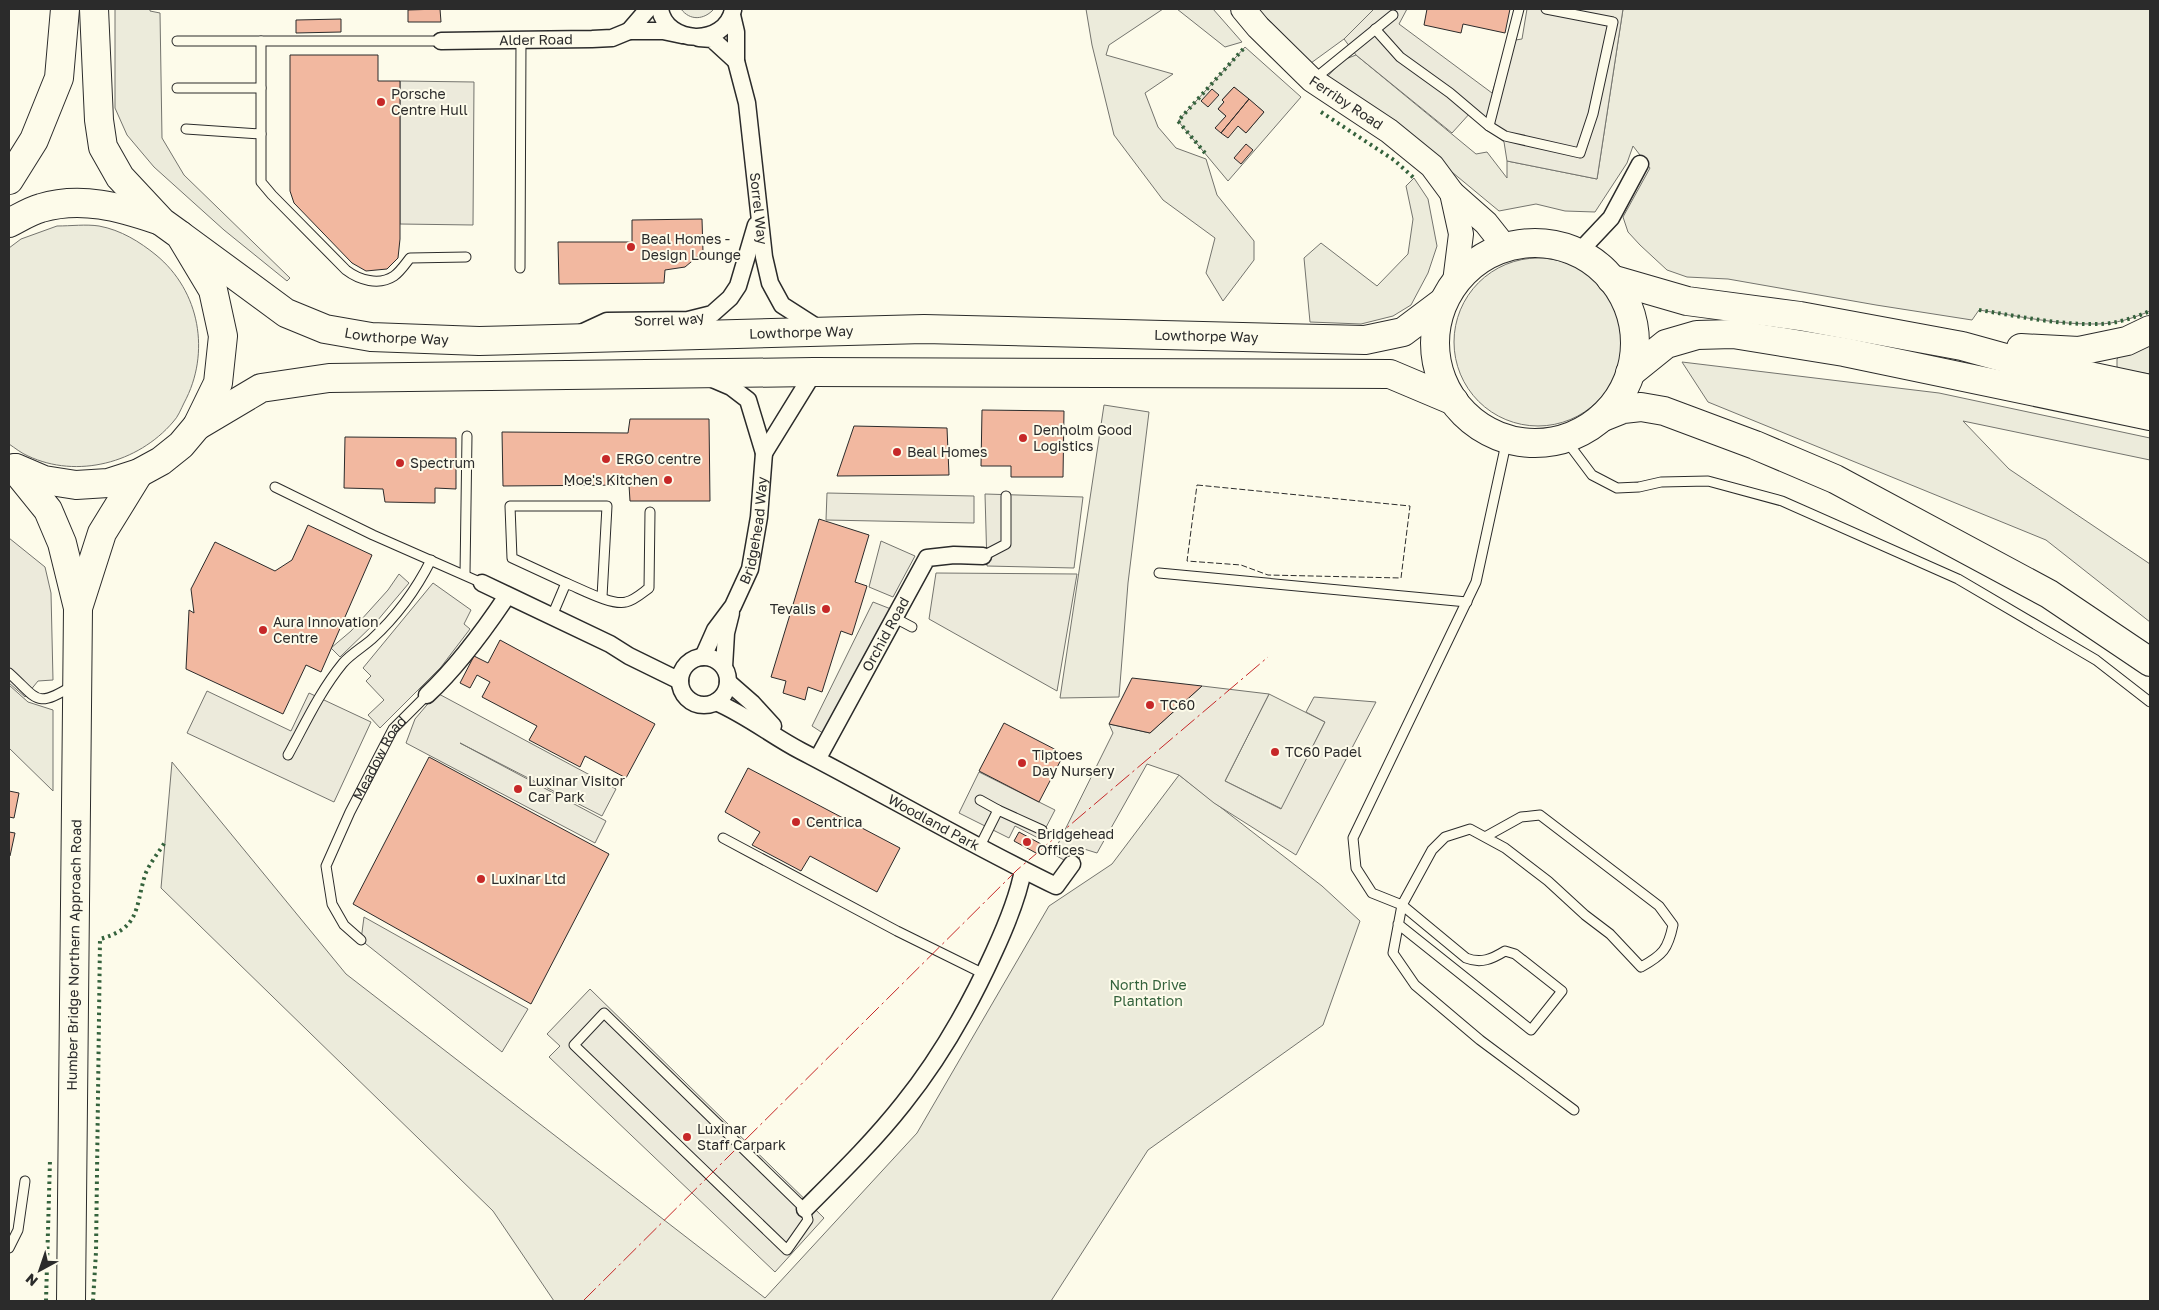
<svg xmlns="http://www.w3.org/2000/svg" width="2159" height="1310" font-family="'Golos Text',sans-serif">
<rect width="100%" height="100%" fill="#fdfbea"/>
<path fill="#ecebdb" stroke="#74746e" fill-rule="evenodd" d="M115,9H150V11L160,13L162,138L184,175L290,278L287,281L224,230L154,167L127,135L115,108Z
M681,9H714C704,20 690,21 681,9Z
M1086,9H1163L1109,45L1106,55L1173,74L1145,93L1158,127L1176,148L1206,159L1217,195L1254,241V260L1223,301L1206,273L1215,238L1163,200L1114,135L1092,45Z
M1177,9H1213L1242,42L1225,47Z
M1258,9H1374L1344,39L1311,63Z
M1623,9H2150V311C2134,318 2115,324 2098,324C2058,325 2018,316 1979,310L1972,320L1876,305L1728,279L1687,277L1667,270L1640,245L1628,232L1623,217L1650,168L1633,146L1627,163L1595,212L1565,211L1536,204L1499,211L1435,158L1327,77L1343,60L1356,55L1476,154L1487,152L1507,178V161L1597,179Z
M1245,47L1301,97L1228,181L1178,121ZM1234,87L1264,112L1246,133L1238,126L1216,128L1226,116L1218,109L1224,102L1222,100Z
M1414,178L1428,199L1437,246L1428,273L1411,305L1393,316L1361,324L1310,322L1304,258L1321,243L1377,286L1408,254L1413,219L1406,186Z
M57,226C71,226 86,224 99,226C121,230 140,242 156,255C200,291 211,353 184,403C181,409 178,417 173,422C138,463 77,479 28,456C21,453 15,448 9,444V248L21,239Z
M1454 342a84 84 0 1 1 168 0a84 84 0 1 1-168 0Z
M2150,346V374L2123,370L2117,367V359L2120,356Z
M1682,362L1939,393L2150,438V460L1963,421L2009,469L2150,564V622L2046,540L1708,402Z
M1104,405L1149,412L1128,583L1119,697L1060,698Z
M9,685L28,702L53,710V791L9,748Z
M1269,694L1325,722L1282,809L1225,781Z
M172,762L346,974L765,1298L917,1133L1049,906L1112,864L1179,775L1322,886L1360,921L1323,1025L1148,1150L1051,1301H554L493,1211L161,888Z"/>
<path fill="#eceadb" stroke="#74746e" d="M1374,9H1407L1399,24L1492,93L1509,41L1522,39L1527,9H1623L1597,179L1507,161L1504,142L1471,112L1452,133L1356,55L1344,39Z
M400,81L474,82L473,225L400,224Z
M827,493L974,496V523L826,520Z
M985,494L1083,497L1074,568L987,566Z
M9,538L45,567L51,593L53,680L38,681L25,697L9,683Z
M881,541L915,556L893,597L869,587Z
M936,573L1077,574L1057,691L929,619Z
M399,574L409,583L377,621L340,657L331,648L351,631L388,590Z
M433,583L471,610L464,624L470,629L441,667L380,728L368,715L384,700L366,681L371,676L363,668Z
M873,602L896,611L829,737L812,726Z
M1202,686L1269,694L1225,781L1281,809L1325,722L1306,712L1314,697L1376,702L1296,855L1214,803L1179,775L1147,764L1097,853L1084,849L1075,866L1053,854L1113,733L1109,724L1150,733Z
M207,691L291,731L309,693L371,722L334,802L187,733Z
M437,693L616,789L602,816L460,743L606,821L595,843L406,743L415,719Z
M979,772L1055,810L1040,839L1015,826L1009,838L959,813Z
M364,917L528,1009L502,1052L361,940Z
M590,989L824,1218L775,1272L549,1057L560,1046L547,1034Z"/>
<path fill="#f2b8a0" stroke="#2b2b2b" d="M440,9L441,22H408V10Z
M1427,9H1510L1505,33L1463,24L1461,33L1424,25Z
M341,19V32L296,33V20Z
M290,55H378V81H400V239L398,258L387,269L366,271L352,263L294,203L290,191Z
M1234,87L1249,99L1221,133L1215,128L1226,116L1218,109L1224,102L1222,100Z
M1212,89L1219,95L1208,107L1201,101Z
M1249,99L1264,112L1246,133L1238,126L1228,138L1221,133Z
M1246,144L1253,150L1241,164L1234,158Z
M702,219L703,252L685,267L665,270L664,283L559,284L558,242H632V220Z
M982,410L1064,411L1063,477H1011V466H981Z
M630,419H709L710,501H630L629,485L503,486L502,432L628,433Z
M854,426L947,428L949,475L837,476Z
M345,437L456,438V489L435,488V503L385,502L383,489L344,488Z
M819,519L869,535L855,582L867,586L852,635L841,631L822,692L808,687L805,700L783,693L786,681L771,677Z
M308,525L372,555L321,672L306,665L283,714L186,669L189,610L194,613L191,589L215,542L275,571L292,560Z
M500,640L655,724L626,778L585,756L580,767L529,740L537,726L482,697L490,682L477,675L470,688L460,683L474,656L488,663Z
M1132,678L1202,686L1150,733L1109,724Z
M1004,723L1064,754L1039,802L979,771Z
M429,757L609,854L531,1004L353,904Z
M748,768L900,848L877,892L810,856L801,871L752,845L760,832L725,812Z
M9,791L19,793L14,818L9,817Z
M9,832L15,833L10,856H9Z
M1019,832L1041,844L1036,853L1014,841Z"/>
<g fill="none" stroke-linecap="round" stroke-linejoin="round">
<defs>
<g id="lane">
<path d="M1375,29L1400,57L1450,93L1489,126L1505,136L1580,153L1593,114L1613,22L1546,9"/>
<path d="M177,41H441"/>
<path d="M261,41V182L272,195L346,270C359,280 379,286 394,276C400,272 406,263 410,258L466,257"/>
<path d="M1313,80L1393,15"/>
<path d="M177,88H261"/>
<path d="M1489,126L1519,9"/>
<path d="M186,129L261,134"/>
<path d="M520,268L521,40"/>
<path d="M1565,439L1592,475L1617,488L1639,487L1661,482L1708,481L1782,501L1958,579L2096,660L2150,702"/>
<path d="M275,487L373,535L482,583"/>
<path d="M983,556L1006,544V496"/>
<path d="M1159,573L1467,602"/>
<path d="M465,574L467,436"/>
<path d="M566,583L512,558L510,506H607L602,597"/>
<path d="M552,616L566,583C581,589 612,606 626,602C635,600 642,593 649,588L650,512"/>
<path d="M893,617L912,627"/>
<path d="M9,673C38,699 35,709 72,686"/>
<path d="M288,755C305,724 320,691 343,663C351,654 363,647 372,639C397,616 416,590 431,560"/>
<path d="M980,800L998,810"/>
<path d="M1485,837L1521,817L1540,815L1659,906L1673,925C1668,949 1663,955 1641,967L1610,934L1585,915L1548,881L1505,848L1470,829L1445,837L1432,850L1402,905L1372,893L1356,868L1353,838L1476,582L1507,439"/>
<path d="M723,838L897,931L984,974"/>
<path d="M980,846L998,810L1042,830"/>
<path d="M1398,924L1531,1030L1562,991L1515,954L1505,951C1492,959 1481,964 1466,958L1402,905L1393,953L1415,985L1480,1040L1574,1110"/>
<path id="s1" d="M361,940L344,925L332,904L326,866L350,812L393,729L427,695"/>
<path d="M604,1013L805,1209L808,1220L787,1250L574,1045Z"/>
<path d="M9,1248L18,1230L25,1181"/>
</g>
<g id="street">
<path d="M660,9C666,45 725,47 733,10"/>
<path id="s2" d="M732,15L736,32V61L747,103L764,257L770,283L782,305L821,330"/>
<path d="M629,31L648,9"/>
<path d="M699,38L712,39L736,61"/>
<path id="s3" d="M441,41L592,39L612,38L629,31H663L682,35"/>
<path d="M1578,253L1611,218L1640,164"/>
<path id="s4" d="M581,333L607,321L688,320L712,314L730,298L738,286L756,225"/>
<path d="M764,453L814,372"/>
<path d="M482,583L610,644L629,656L680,681"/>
<path id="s5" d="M703,657L715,630L733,606L750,569L759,517L764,453L748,400L731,387L710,378"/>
<circle cx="704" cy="681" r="24"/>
<path d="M724,667L726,633L731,613"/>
<path d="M728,682L752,703L773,726"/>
<path d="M427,695C458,666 483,632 507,596"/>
<path id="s6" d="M716,702C748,716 772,736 801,751C886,795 969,844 1056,886L1072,864"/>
<path id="s7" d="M818,758L927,558L954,555L983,556"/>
<path d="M805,1209C839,1175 873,1142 903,1104C940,1058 970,1005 994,952C1006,926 1018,898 1023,870"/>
</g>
<g id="secondary">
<path id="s8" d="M1243,9L1258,27L1312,80L1389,131L1432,166L1452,193L1486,223L1505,247"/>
<path d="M1452,193L1461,234L1455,282"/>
</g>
<g id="highway">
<path d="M9,180L34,140L59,78L65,9"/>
<path d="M9,223C19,218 30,211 41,208C81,196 120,207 158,220"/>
<path id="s9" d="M180,235L286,313L325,329L371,337L479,341L924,329L1365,340L1403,332L1443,302"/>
<circle cx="1535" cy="343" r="100"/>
<path d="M1611,279L1687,301L1800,316L1962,346L2009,359L2150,389"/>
<path d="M2021,348L2079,351L2127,341L2150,330"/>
<path d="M1630,373L1666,344L1697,335L1733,334L1844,352L2150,416"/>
<path d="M1603,417L1623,409L1641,407L1664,411L1755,445L1835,479L2049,594L2150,662"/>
<path d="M197,426L261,388L329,378L814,372L1390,374L1454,401"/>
<path d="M14,468L48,510L62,543L78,608L71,1301"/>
<path d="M16,468L44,480L76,485L108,483L139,473L161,461L181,445L197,426L218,383L223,336L213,290L180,235L162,222L120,177L103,147L99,120L94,9"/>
<path d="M78,608L102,533L139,473"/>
</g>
</defs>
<use href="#lane" stroke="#2b2b2b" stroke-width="11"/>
<use href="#street" stroke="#2b2b2b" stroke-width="19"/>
<use href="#secondary" stroke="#2b2b2b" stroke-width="26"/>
<use href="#highway" stroke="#2b2b2b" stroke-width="30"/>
<use href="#lane" stroke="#fdfbea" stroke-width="9"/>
<use href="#street" stroke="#fdfbea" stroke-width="16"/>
<use href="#secondary" stroke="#fdfbea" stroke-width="24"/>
<use href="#highway" stroke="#fdfbea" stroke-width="28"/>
<path stroke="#34623c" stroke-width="4" stroke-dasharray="2.5 4" stroke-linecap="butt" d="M1321,112L1394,160L1414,178
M1205,153L1178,121L1245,47
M1979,310C2018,316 2058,325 2098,324C2115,324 2134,318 2150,311
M46,1301L50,1160
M93,1301L96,1252L100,939C140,928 135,909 145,875C149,864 159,852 165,842"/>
<path stroke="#2b2b2b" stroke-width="1" stroke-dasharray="6 2.5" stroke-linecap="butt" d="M1197,485L1410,506L1401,578L1268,575L1241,565L1187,561Z"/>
<path stroke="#c62828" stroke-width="1" stroke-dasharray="18 4 2.5 4" stroke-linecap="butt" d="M583,1301L1017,870L1268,657"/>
</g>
<g fill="#c62828" stroke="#fdfbea" stroke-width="2">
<circle cx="381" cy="102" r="5"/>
<circle cx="631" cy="247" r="5"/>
<circle cx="1023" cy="438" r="5"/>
<circle cx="897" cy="452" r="5"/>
<circle cx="606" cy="459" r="5"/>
<circle cx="400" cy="463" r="5"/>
<circle cx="668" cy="480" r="5"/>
<circle cx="826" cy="609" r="5"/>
<circle cx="263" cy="630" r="5"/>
<circle cx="1150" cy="705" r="5"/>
<circle cx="1275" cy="752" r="5"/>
<circle cx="1022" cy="763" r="5"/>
<circle cx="518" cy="789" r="5"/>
<circle cx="796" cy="822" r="5"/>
<circle cx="1027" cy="842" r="5"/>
<circle cx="481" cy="879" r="5"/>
<circle cx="687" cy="1137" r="5"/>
</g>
<g text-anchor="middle" stroke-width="4" stroke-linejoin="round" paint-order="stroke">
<g font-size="14" fill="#2b2b2b" stroke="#fdfbea">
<text dy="5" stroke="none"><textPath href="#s3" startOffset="95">Alder Road</textPath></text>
<text dy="5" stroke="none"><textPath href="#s8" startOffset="140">Ferriby Road</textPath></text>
<text dy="5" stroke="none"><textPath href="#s2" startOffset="196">Sorrel Way</textPath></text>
<text dy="5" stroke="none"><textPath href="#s4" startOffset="91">Sorrel way</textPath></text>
<text dy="5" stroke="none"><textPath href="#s9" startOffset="651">Lowthorpe Way</textPath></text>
<text dy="5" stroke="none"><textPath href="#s9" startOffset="246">Lowthorpe Way</textPath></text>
<text dy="5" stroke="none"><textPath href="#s9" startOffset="1056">Lowthorpe Way</textPath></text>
<text dy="5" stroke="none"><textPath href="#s5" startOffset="139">Bridgehead Way</textPath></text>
<text dy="5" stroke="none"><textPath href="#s7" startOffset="141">Orchid Road</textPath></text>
<text dy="5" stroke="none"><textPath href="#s1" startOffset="206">Meadow Road</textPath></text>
<text dy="5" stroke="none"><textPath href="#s6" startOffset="249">Woodland Park</textPath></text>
<text transform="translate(74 955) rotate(-89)" y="5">Humber Bridge Northern Approach Road</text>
</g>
<g font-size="14" fill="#2b2b2b" stroke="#fdfbea" text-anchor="start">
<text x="391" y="99">Porsche<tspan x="391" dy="16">Centre Hull</tspan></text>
<text x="641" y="244">Beal Homes -<tspan x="641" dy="16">Design Lounge</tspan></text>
<text x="1033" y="435">Denholm Good<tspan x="1033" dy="16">Logistics</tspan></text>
<text x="907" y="457">Beal Homes</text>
<text x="616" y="464">ERGO centre</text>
<text x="410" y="468">Spectrum</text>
<text x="658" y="485" text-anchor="end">Moe's Kitchen</text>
<text x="816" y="614" text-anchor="end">Tevalis</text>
<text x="273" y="627">Aura Innovation<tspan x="273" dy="16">Centre</tspan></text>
<text x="1160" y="710">TC60</text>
<text x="1285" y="757">TC60 Padel</text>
<text x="1032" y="760">Tiptoes<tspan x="1032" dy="16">Day Nursery</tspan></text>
<text x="528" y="786">Luxinar Visitor<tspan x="528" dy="16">Car Park</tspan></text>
<text x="806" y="827">Centrica</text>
<text x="1037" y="839">Bridgehead<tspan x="1037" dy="16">Offices</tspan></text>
<text x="491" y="884">Luxinar Ltd</text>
<text x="697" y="1134">Luxinar<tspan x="697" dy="16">Staff Carpark</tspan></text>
</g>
<g font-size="14" fill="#34623c" stroke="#fdfbea">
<text x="1148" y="990">North Drive<tspan x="1148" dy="16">Plantation</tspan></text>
</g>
</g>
<rect width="2159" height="1310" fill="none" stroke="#2b2b2b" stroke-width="20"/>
<g transform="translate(40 1270) rotate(220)" stroke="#fdfbea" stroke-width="4" paint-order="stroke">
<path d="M0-4L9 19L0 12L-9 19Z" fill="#2b2b2b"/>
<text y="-8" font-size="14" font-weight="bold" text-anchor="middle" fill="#2b2b2b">N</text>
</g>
</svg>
